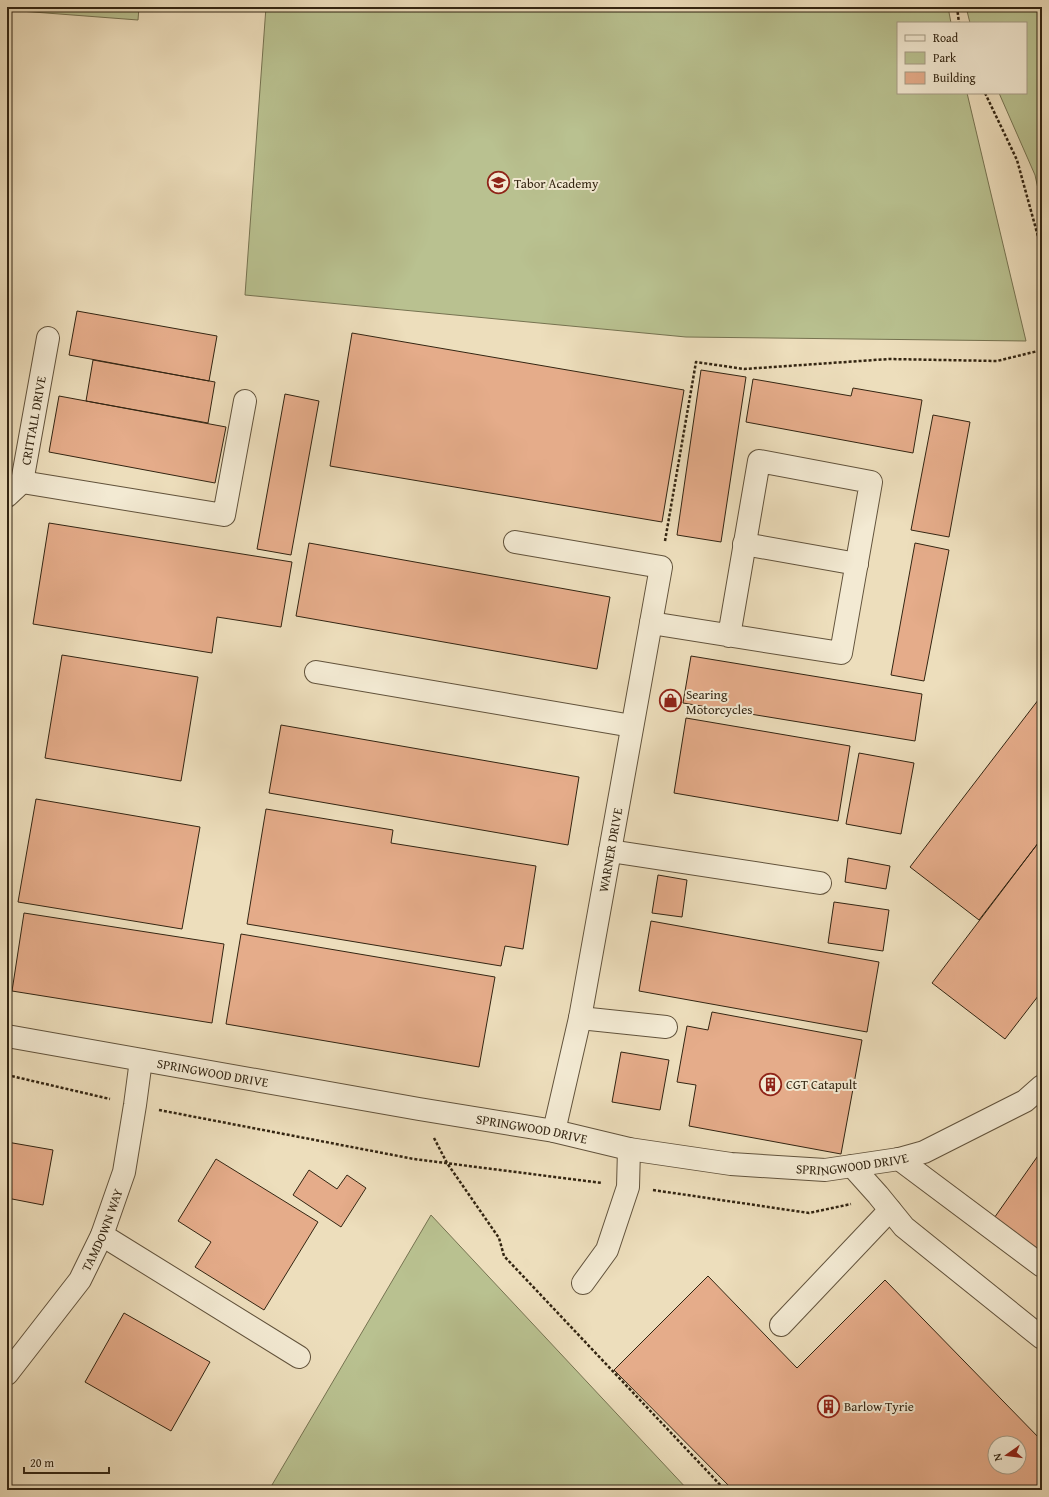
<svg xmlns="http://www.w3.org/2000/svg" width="1049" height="1497" font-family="'Gentium Book Plus',serif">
<rect width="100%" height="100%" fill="#eddebc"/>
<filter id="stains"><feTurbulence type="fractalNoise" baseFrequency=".005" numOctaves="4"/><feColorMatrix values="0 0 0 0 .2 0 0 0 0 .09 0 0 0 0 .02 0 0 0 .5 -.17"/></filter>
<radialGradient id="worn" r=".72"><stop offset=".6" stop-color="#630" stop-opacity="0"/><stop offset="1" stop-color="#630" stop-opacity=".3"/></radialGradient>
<path fill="#b9c190" stroke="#767351" d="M7,7H139L138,20L7,10Z
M266,7H948L951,23H898V93H967L1026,341L686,337L245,295Z
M966,7H1042V207L1035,175L999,93H1026V23H970Z
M431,1215L688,1490H269Z"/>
<path fill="#e5ac8a" stroke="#332512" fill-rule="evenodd" d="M77,311L217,336L209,381L69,355Z
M352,333L684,390L662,522L330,466Z
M93,360L215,382L208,423L86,401Z
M701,370L746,377L721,542L677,535Z
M753,379L851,396L853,388L922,400L913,453L746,422Z
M285,394L319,401L291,555L257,549Z
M59,396L226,427L215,483L49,452Z
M933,415L970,422L949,537L911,530Z
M49,523L292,562L281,627L217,617L212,653L33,624Z
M309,543L610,597L597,669L296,616Z
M915,543L949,550L924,681L891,675Z
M62,655L198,677L181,781L45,758Z
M691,656L922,694L915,741L683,703Z
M1042,695V838L979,920L910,867Z
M686,718L850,746L838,821L674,793Z
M281,725L579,777L568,845L269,793Z
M859,753L914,763L901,834L846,824Z
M36,799L200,827L182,929L18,902Z
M266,809L393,830L391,843L536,866L523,949L505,946L501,966L247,924Z
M1042,838V991L1005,1039L932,983Z
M848,858L890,866L886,889L845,882Z
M658,875L687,880L682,917L652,913Z
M834,902L889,910L883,951L828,943Z
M24,913L224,944L212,1023L12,991Z
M651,921L879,962L867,1032L639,991Z
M241,934L495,977L479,1067L226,1024Z
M712,1012L862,1040L841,1154L689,1126L696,1085L677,1082L687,1026L708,1030Z
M621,1052L669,1060L660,1110L612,1102Z
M7,1142L53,1150L43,1205L7,1198Z
M1042,1150V1257L992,1221Z
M216,1159L318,1222L264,1310L195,1267L211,1242L178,1221Z
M309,1170L337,1189L347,1175L366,1188L341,1227L293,1195Z
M708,1276L797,1368L885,1280L1042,1441V1490H733L614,1370ZM995,1443H1019V1467H995Z
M124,1313L210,1362L171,1431L85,1382Z"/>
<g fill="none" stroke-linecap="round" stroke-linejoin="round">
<defs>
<g id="minor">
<path d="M22,482L224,515L245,401"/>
<path id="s1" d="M7,496L22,482L48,338"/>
<path d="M515,542L661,567L580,1018L554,1131"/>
<path d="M744,544L857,564"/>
<path d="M651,623L841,653L871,482L759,461L729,636"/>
<path d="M316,672L632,726"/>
<path d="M610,851L820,883"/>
<path d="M580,1018L666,1027"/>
<path id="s2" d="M7,1036L419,1109L554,1131L629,1149L731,1164L825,1170L899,1159L924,1152L1025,1101L1042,1086"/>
<path d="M899,1159L1042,1266"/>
<path d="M852,1166L878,1195L904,1227L1042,1338"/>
<path d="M102,1235L299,1357"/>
<path d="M583,1283L607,1250L628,1187L629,1149"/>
<path d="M781,1325L890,1210"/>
<path id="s3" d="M7,1374L80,1280L102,1235L124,1172L135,1105L141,1060"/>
</g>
</defs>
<use href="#minor" stroke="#62533c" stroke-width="24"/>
<path stroke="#332512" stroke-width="2.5" stroke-dasharray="3 2" stroke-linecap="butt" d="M957,7L959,23
M985,93L1017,160L1039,240L1042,277
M665,541L696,362L744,369L889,359L997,361L1042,350
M7,1075L110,1099
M159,1110L414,1159L602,1183
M434,1138L447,1163L499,1238L504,1256L725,1490
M653,1190L809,1213L851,1204"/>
<use href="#minor" stroke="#f3ead3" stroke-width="22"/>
</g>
<defs>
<symbol id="school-ring" viewBox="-11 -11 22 22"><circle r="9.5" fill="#f3ead3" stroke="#8f2418" stroke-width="1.5"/><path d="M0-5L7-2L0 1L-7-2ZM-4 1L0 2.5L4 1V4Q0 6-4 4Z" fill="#8f2418"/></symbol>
<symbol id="shop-ring" viewBox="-11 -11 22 22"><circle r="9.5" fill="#f3ead3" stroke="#8f2418" stroke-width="1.5"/><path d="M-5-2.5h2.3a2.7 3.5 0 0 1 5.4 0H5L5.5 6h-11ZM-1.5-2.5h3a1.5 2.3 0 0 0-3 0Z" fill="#8f2418"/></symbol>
<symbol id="building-ring" viewBox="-11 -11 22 22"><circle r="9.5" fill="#f3ead3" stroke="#8f2418" stroke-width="1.5"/><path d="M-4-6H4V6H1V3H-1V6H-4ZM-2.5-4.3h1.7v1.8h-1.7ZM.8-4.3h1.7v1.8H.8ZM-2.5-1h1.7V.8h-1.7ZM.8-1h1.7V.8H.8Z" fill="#8f2418"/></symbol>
</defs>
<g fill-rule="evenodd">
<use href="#school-ring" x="486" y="170" width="25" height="25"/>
<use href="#shop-ring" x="658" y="688" width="25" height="25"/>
<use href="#building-ring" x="758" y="1072" width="25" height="25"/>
<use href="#building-ring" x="816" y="1394" width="25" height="25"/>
</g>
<g text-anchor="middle" stroke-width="4" stroke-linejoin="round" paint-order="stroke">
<g font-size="13" fill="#332512" stroke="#f3ead3" text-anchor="start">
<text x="514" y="188">Tabor Academy</text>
<text x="686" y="699">Searing<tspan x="686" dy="15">Motorcycles</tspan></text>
<text x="786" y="1089">CGT Catapult</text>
<text x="844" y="1411">Barlow Tyrie</text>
</g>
<g font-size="13" fill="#332512" stroke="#f3ead3">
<text dy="5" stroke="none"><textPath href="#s1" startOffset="83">CRITTALL DRIVE</textPath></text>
<text transform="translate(610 850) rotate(-80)" y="5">WARNER DRIVE</text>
<text dy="5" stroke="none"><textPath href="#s2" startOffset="209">SPRINGWOOD DRIVE</textPath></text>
<text dy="5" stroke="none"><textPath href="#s2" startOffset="533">SPRINGWOOD DRIVE</textPath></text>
<text dy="5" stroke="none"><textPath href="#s2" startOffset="857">SPRINGWOOD DRIVE</textPath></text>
<text dy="5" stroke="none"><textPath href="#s3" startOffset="174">TAMDOWN WAY</textPath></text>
</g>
</g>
<rect width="1049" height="1497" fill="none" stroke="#eddebc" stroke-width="24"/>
<rect x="8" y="8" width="1033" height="1481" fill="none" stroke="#332512" stroke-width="2"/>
<rect x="12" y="12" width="1025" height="1473" fill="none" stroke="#332512"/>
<rect x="897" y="22" width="130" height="72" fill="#f3ead3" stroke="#a69b86"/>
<rect x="905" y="35" width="20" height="6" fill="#f3ead3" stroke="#a69b86"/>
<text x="933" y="42" font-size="12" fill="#332512">Road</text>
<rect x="905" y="52" width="20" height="12" fill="#b9c190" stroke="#a69b86"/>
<text x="933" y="62" font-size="12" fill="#332512">Park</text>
<rect x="905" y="72" width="20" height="12" fill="#e5ac8a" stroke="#a69b86"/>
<text x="933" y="82" font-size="12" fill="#332512">Building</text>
<g transform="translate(1007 1455) rotate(256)"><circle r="19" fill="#f3ead3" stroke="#a69b86"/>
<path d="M0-3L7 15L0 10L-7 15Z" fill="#8f2418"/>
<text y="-6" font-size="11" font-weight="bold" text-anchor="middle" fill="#332512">N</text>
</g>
<path d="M24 1467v6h85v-6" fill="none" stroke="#332512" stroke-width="2"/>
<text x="30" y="1467" font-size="12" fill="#332512" stroke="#f3ead3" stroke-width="3" paint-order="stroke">20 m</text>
<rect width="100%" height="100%" filter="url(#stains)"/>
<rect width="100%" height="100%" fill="url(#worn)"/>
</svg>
